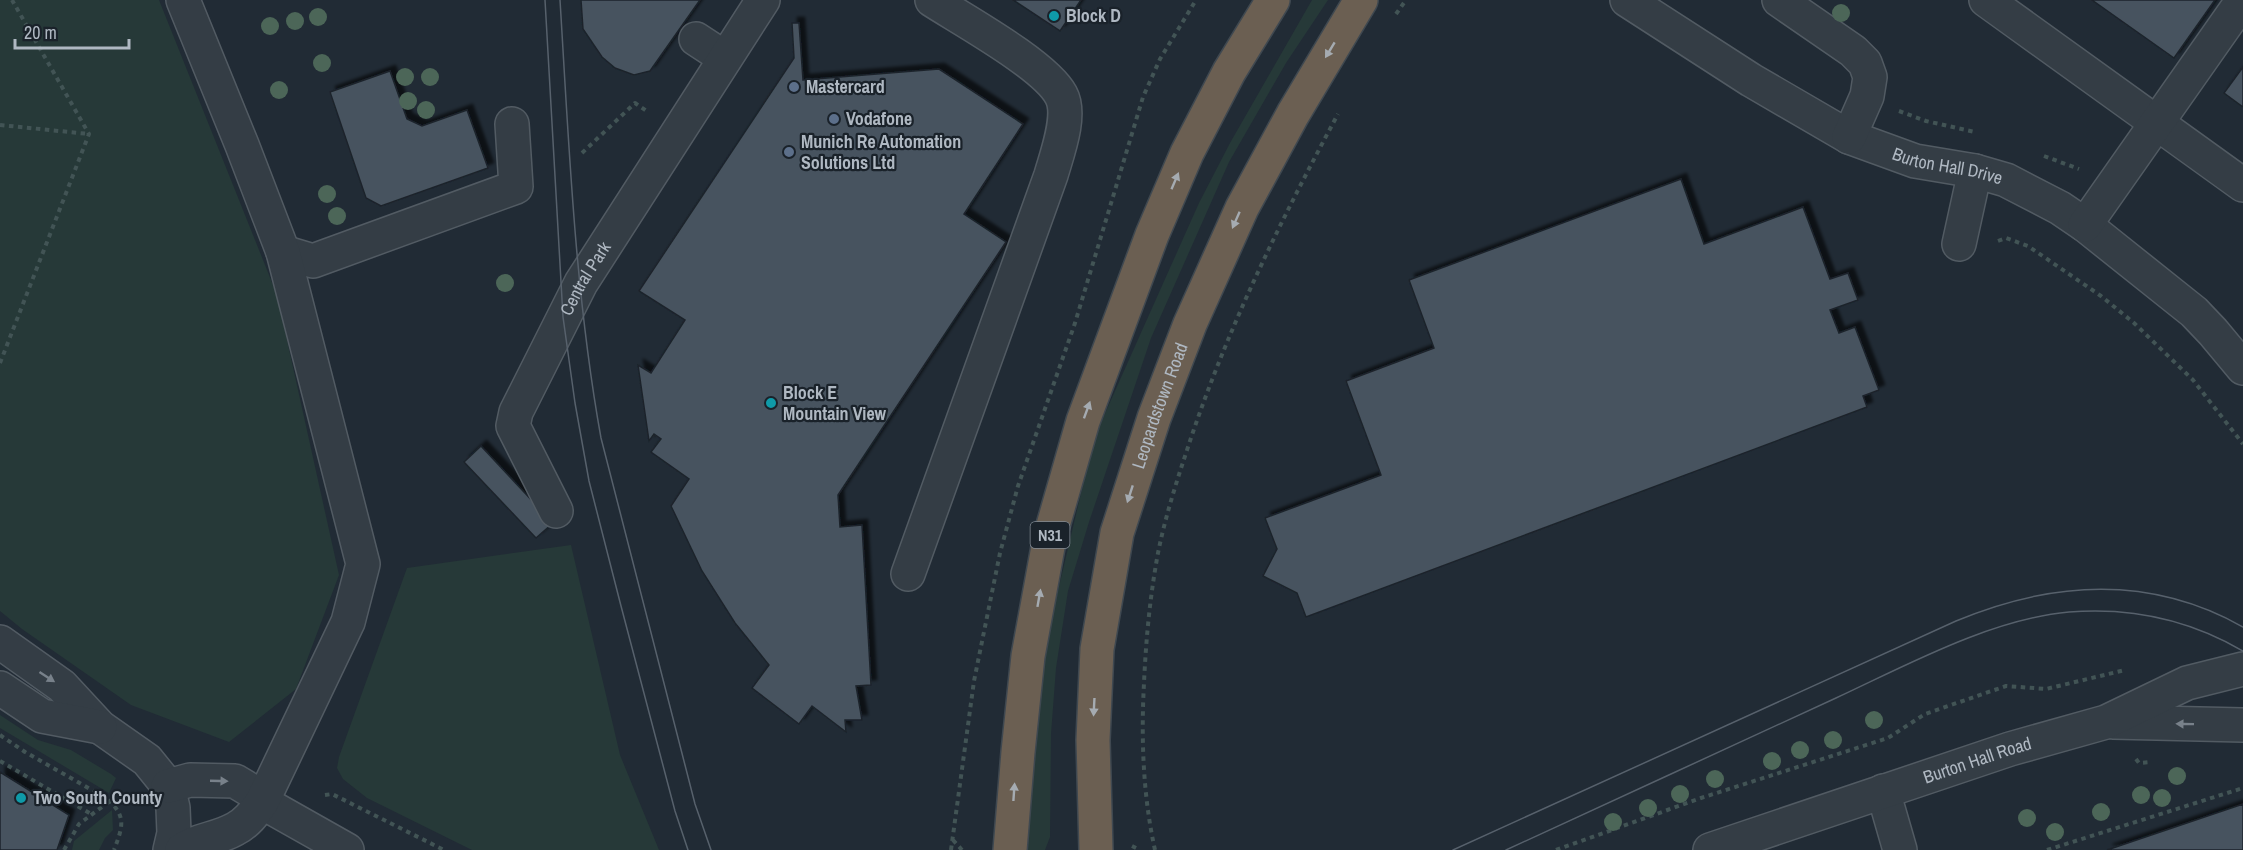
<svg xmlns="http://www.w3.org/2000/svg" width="2243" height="850" font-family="'Archivo Narrow',sans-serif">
<defs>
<filter id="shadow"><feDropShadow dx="5.5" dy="-5.5" stdDeviation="1.5" flood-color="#0009"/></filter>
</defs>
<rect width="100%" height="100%" fill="#212b35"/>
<path fill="#263938" d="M0,0H159L277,295L339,575L296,689L229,742L131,705L22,629L0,611Z
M1312,0H1328L1286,63L1229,162L1151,338L1089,522L1068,591L1056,668L1051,734L1050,837L1045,850H1024L1035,729L1049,629L1094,438L1199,203L1230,143Z
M571,545L620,755L659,850H472L367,798L343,779L337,768L339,757L407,568Z
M0,715L38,740L71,750L111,774L116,778L109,793L0,728Z
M112,810L113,830L105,838L99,850H72L74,841Z"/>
<path fill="#47535e" stroke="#1c242c" stroke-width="1.5" filter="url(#shadow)" d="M581,0H700L650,71L634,75L615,68L602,57L583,29Z
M1013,0H1081L1060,31Z
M2092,0H2215L2174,58Z
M792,23H799L803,80L939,69L1023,124L964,214L1006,242L838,495L840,527L862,525L871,685L856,686L862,720H845L846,732L812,706L799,724L752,688L769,665L735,623L702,571L671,506L689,479L651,452L661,439L654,434L649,441L638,365L651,373L685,320L639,291L794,58Z
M2243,67V107L2224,93Z
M390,71L407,119L422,126L467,110L488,168L381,206L366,198L330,92Z
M1681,179L1704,244L1803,207L1830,279L1848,273L1858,300L1830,310L1839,333L1855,327L1879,390L1863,396L1867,407L1306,617L1297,593L1263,576L1277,549L1265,518L1381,475L1346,381L1434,348L1409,280Z
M481,446L553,523L536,538L464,462Z
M0,772L69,815L57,850H0Z
M2243,804V850H2107Z"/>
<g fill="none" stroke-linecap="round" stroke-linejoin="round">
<defs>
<g id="minor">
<path id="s1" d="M1627,0L1751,80L1849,137L1915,161L1975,171L2006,180L2060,208L2085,225L2194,312L2213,332L2243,368"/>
<path d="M1779,0L1853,51L1865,63L1870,77L1867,96L1849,137"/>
<path d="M1986,0L2243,185"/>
<path d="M696,39L725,58"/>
<path d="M2085,225L2243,0"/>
<path d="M1959,244L1975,171"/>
<path d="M283,252L313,261L516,187L512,124"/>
<path id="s2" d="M556,511L513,426L516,412L581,283L763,0"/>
<path d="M908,574L1051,175C1057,154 1072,115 1061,95C1045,65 963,20 932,0"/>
<path d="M0,642L62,686L100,727L147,760L168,786L173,808L174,833L170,850"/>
<path d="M0,688L42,716L100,727"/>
<path d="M2113,722L2243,725"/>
<path d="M168,786L190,780L235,781L250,790L262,802L347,850"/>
<path d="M1883,791L1900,850"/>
<path d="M182,850C198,839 218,839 235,829C247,823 254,813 262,802L348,622L363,564L283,252L242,145L183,0"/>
<path id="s3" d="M1710,850L2010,749L2106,722L2187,683L2243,669"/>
</g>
<g id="highway">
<path d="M1010,850L1018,752L1028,656L1050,536L1083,421L1152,235L1187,153L1229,72L1273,0"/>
<path id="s4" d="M1096,850L1093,740L1097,649L1117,533L1154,418L1190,324L1242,208L1293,114L1361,0"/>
</g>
</defs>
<use href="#minor" stroke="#525b63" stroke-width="36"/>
<use href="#highway" stroke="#3f4850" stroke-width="36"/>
<path stroke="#425455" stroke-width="4" stroke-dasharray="4.5 4.5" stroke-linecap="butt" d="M1396,14L1406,0
M1899,111L1926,121L1975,132
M0,125L89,134
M582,153L635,103L648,112
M2044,156L2079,169
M1998,241L2006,238L2028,246L2101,296L2134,323L2193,380L2243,444
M0,363L89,134L12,0
M0,735L25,752L106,798C127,816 123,826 114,850
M2136,759L2139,763L2150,762
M0,761L91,814
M325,795L332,794L444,850
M953,840L962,850
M1132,846L1140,850
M64,850L79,824L110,801
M951,850L974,681L1000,553L1018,486L1075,323L1143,97L1160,59L1196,0
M1155,850C1143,796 1141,739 1144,683C1146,639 1150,596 1158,553C1166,513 1179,474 1192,435C1230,323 1282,218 1338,114
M1556,850L1701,798L1888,738L1925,714L2006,686L2046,689L2125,670
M2047,850L2243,788"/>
<use href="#minor" stroke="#343d45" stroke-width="33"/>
<use href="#highway" stroke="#6b5f52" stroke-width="33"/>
<path stroke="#57616c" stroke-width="1.5" d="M545,0L563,317L575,403L589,481L621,606L675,811L688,850
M560,0C569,146 575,294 601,438L695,804L711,850
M1453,850L1956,621C2052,581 2151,575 2243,627
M1506,850C1616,800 1726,748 1836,698C1907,665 1991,619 2069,612C2131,607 2190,620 2243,651"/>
</g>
<g fill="#4c6658">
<circle cx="1841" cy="13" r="9"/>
<circle cx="318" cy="17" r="9"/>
<circle cx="295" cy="21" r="9"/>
<circle cx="270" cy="26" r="9"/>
<circle cx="322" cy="63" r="9"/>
<circle cx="405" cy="77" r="9"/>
<circle cx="430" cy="77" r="9"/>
<circle cx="279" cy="90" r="9"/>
<circle cx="408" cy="101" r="9"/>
<circle cx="426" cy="110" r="9"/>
<circle cx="327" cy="194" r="9"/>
<circle cx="337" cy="216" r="9"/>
<circle cx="505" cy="283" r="9"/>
<circle cx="1874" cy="720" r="9"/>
<circle cx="1833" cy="740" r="9"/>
<circle cx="1800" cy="750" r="9"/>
<circle cx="1772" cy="761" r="9"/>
<circle cx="2177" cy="776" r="9"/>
<circle cx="1715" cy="779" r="9"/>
<circle cx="1680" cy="794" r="9"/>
<circle cx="2141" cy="795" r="9"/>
<circle cx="2162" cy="798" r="9"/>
<circle cx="1648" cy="808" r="9"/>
<circle cx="2101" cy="812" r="9"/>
<circle cx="2027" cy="818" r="9"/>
<circle cx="1613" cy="822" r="9"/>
<circle cx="2055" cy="832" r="9"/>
</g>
<defs><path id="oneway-solid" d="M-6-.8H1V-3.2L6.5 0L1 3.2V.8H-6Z" transform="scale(1.5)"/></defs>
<g fill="#a5abb1">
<use href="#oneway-solid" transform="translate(1330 50) rotate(121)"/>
<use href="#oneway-solid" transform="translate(1175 181) rotate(-67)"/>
<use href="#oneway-solid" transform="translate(1236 220) rotate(114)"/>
<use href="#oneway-solid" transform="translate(1087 410) rotate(-70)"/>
<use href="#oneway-solid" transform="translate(1130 494) rotate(108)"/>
<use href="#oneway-solid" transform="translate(1039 598) rotate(-80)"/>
<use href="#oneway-solid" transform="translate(1094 707) rotate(93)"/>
<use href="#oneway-solid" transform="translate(1014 792) rotate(-86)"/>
</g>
<g fill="#78818a">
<use href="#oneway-solid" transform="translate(47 677) rotate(33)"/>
<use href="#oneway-solid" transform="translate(2185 724) rotate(-179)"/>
<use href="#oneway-solid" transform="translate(219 781) rotate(2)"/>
</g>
<g fill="#0f9aa8" stroke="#1a222a" stroke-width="2">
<circle cx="1054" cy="16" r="6"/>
<circle cx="771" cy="403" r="6"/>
<circle cx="21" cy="798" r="6"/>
</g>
<g fill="#5c6f8a" stroke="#1a222a" stroke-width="2">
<circle cx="794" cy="87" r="6"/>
<circle cx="834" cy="119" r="6"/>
<circle cx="789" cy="152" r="6"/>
</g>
<g text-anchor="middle" stroke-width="4.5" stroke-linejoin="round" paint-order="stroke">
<rect fill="#1a222a" stroke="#828b94" stroke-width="1.5" x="1030.5" y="522" width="39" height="26" rx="4.5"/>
<g font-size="16" font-weight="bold" fill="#afb8c2">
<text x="1050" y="541">N31</text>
</g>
<g font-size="18" font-weight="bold" fill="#afb8c2" stroke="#1a222a" text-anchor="start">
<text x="1066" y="22">Block D</text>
<text x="806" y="93">Mastercard</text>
<text x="846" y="125">Vodafone</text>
<text x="801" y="148">Munich Re Automation<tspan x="801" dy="21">Solutions Ltd</tspan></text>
<text x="783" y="399">Block E<tspan x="783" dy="21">Mountain View</tspan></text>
<text x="33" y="804">Two South County</text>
</g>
<g font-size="18" fill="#afb8c2" stroke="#1a222a">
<text dy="6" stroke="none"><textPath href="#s1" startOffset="364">Burton Hall Drive</textPath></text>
<text dy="6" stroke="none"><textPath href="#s2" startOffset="260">Central Park</textPath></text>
<text dy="6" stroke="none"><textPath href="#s4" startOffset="453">Leopardstown Road</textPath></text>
<text dy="6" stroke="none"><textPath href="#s3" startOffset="282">Burton Hall Road</textPath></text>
</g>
</g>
<path d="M15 39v9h114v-9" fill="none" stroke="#afb8c2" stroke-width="3"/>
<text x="24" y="39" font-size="18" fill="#afb8c2" stroke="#1a222a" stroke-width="4.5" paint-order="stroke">20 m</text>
</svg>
